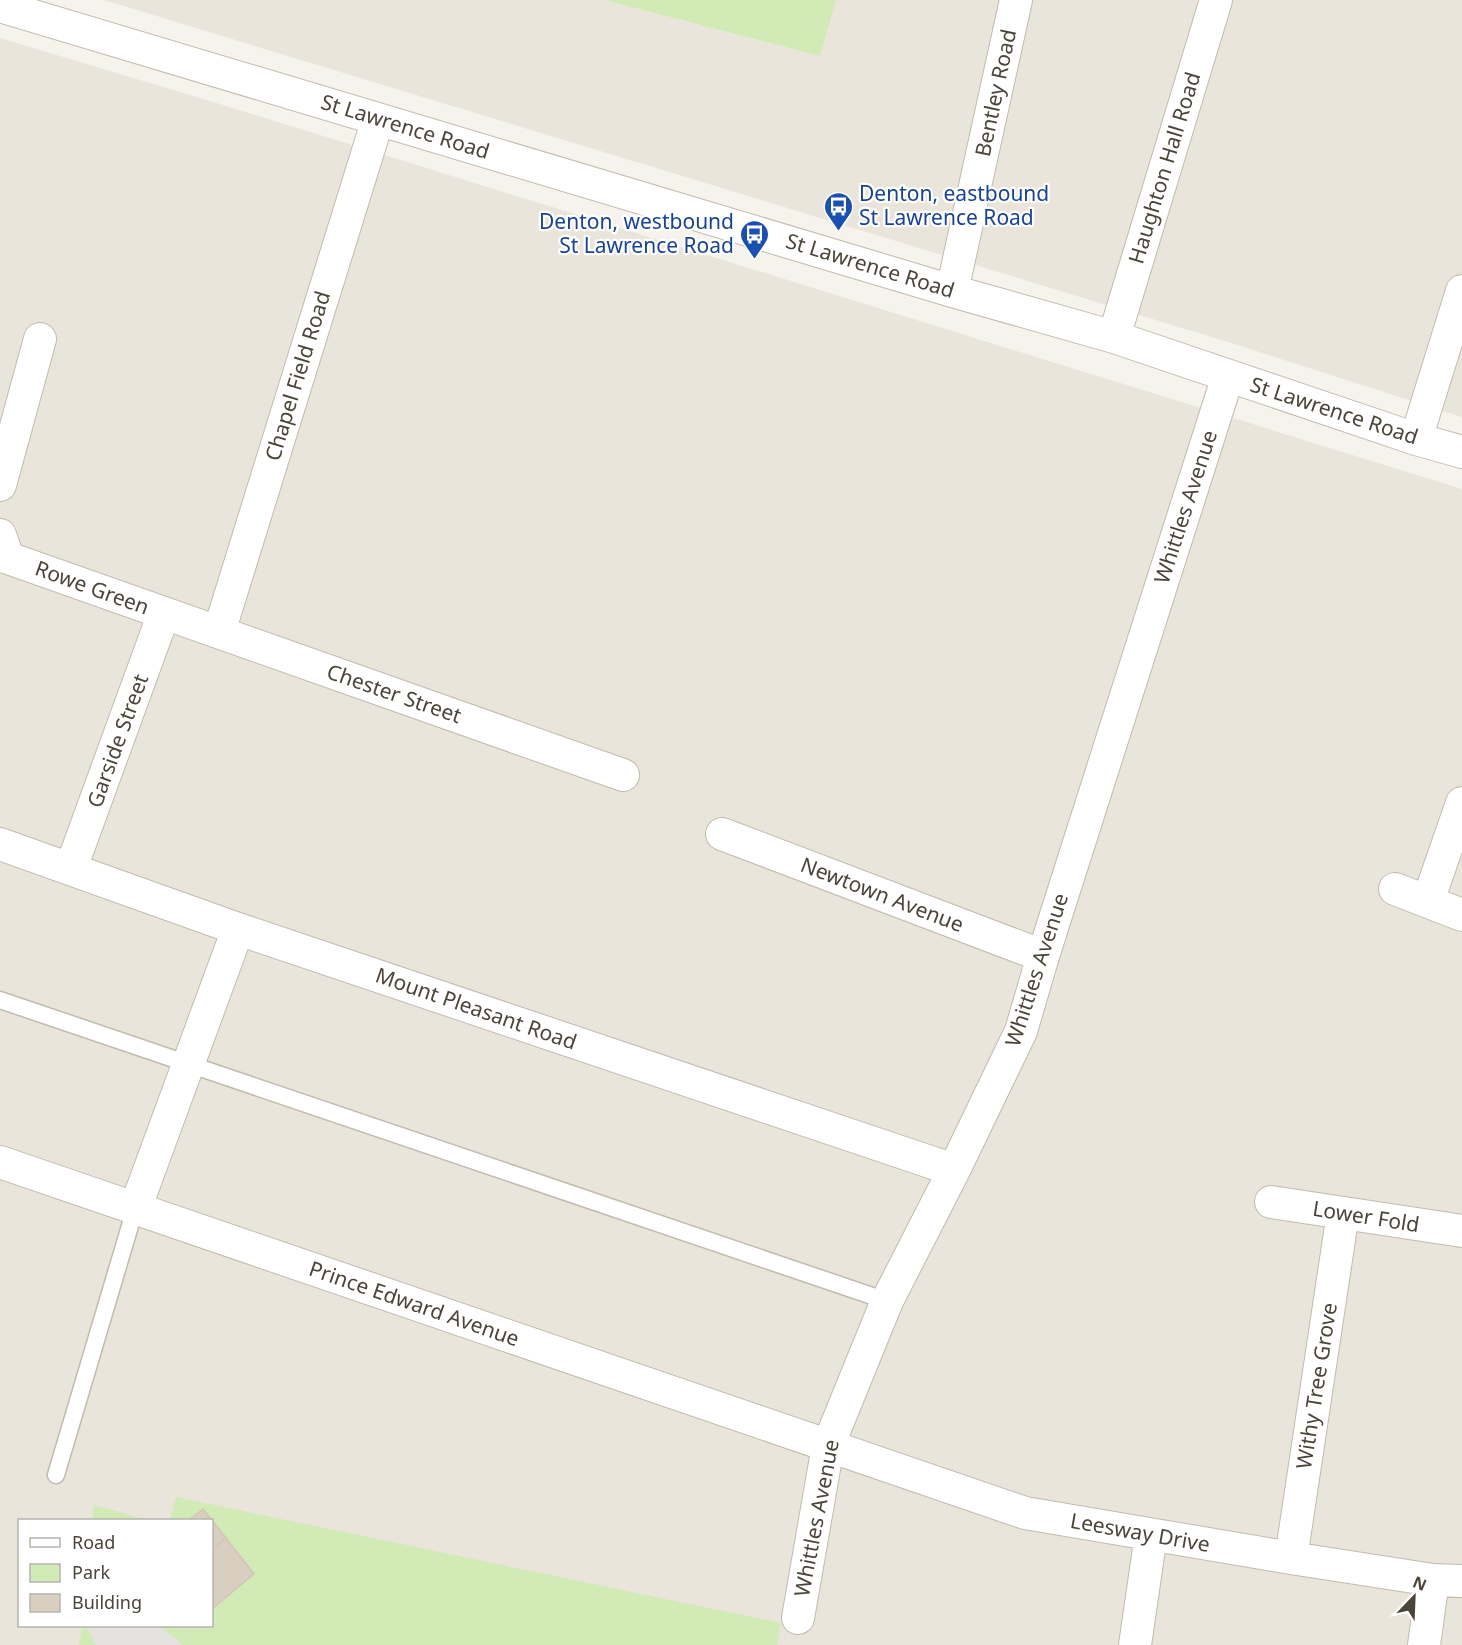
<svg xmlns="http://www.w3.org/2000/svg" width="1462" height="1645" font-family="'Noto Sans',sans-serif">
<rect width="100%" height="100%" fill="#f6f3ec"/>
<path fill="#eae5da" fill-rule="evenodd" d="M104,0H604L820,56L834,0H1462V417L1228,342Z
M0,38L223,105L1462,489V1645H0ZM20,1520H212V1626H20Z"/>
<path fill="#d2eab5" d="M604,0H836L820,56Z
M176,1497L781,1623L777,1645H79L82,1626H212V1520H170Z
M94,1505L147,1520H92Z"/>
<path fill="#e5e3e0" d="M86,1626H160L181,1643V1645H96Z"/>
<path fill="#d8cfc1" stroke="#d3c7b4" stroke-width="1.5" d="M203,1509L226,1538L212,1549V1520H189Z
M226,1538L254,1574L212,1609V1549Z"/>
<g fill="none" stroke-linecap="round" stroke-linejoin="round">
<defs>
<path id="service" d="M0,1000L887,1301
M56,1475L135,1209"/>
<path id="minor" d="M0,6L952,291L1114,337L1416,439L1462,452
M952,291L1016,0
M1114,337L1216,0
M1416,439L1462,291
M0,485L40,339
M0,535L8,558L623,775
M219,632L378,119
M722,834L1043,956
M0,844L238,929L954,1170
M71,868L164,613
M1395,889L1462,915
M1428,901L1462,803
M0,1162L1025,1513L1291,1558L1433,1580L1462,1581
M1271,1202L1462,1231
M135,1209L238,929
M1291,1558L1343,1213
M798,1618L828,1446L887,1301L954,1170L1021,1031L1043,956L1228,376
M1135,1645L1151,1535
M1424,1645L1433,1580"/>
</defs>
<use href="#service" stroke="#c2bbae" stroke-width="19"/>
<use href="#minor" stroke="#c2bbae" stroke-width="34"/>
<use href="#service" stroke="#fff" stroke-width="16"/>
<use href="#minor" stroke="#fff" stroke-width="32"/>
</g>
<defs>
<symbol id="bus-pin" viewBox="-11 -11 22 30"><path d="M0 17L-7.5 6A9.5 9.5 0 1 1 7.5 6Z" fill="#1a4fb4" stroke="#fff"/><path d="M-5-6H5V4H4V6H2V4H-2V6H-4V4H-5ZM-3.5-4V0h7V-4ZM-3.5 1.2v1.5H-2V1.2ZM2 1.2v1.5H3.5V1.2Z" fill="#fff"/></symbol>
</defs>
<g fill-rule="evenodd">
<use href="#bus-pin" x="822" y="190" width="33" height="45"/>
<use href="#bus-pin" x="738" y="218" width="33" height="45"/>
</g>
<g text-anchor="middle" stroke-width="4.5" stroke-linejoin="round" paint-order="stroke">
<g font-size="21" fill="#4b4439" stroke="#fff">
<text transform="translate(996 93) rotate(-78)" y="7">Bentley Road</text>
<text transform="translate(405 127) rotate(17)" y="7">St Lawrence Road</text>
<text transform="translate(1165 168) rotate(-73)" y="7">Haughton Hall Road</text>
<text transform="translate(870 266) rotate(17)" y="7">St Lawrence Road</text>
<text transform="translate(298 376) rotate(-73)" y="7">Chapel Field Road</text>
<text transform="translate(1334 411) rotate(18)" y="7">St Lawrence Road</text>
<text transform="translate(1186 507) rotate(-72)" y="7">Whittles Avenue</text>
<text transform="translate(92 588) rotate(20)" y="7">Rowe Green</text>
<text transform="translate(394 694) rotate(19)" y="7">Chester Street</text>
<text transform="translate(118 741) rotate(-70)" y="7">Garside Street</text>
<text transform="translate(882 895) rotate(21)" y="7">Newtown Avenue</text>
<text transform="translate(1037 970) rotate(-72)" y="7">Whittles Avenue</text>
<text transform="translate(476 1009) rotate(19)" y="7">Mount Pleasant Road</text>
<text transform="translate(1366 1217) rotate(9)" y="7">Lower Fold</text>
<text transform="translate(414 1304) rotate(19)" y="7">Prince Edward Avenue</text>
<text transform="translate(1317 1386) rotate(-81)" y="7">Withy Tree Grove</text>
<text transform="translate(817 1518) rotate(-79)" y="7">Whittles Avenue</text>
<text transform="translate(1140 1533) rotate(10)" y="7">Leesway Drive</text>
</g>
<g font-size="21" fill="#164399" stroke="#fff" text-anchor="start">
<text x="859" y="201">Denton, eastbound<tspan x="859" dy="24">St Lawrence Road</tspan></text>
<text x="734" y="229" text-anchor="end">Denton, westbound<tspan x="734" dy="24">St Lawrence Road</tspan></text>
</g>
</g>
<rect x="18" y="1519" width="195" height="108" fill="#ffffff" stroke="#b7b4b0" stroke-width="1.5"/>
<rect x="30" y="1538" width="30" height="9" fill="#ffffff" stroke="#b7b4b0" stroke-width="1.5"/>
<text x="72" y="1549" font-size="18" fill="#4b4439">Road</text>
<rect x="30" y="1564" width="30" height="18" fill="#d2eab5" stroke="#b7b4b0" stroke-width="1.5"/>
<text x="72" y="1579" font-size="18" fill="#4b4439">Park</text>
<rect x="30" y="1594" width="30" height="18" fill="#d8cfc1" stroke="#b7b4b0" stroke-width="1.5"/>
<text x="72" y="1609" font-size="18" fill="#4b4439">Building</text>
<g transform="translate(1414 1597) rotate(23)" stroke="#ffffff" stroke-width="4.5" paint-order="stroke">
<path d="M0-4.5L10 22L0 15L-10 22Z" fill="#4b4439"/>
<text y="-9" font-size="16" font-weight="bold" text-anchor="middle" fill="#4b4439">N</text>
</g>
</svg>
